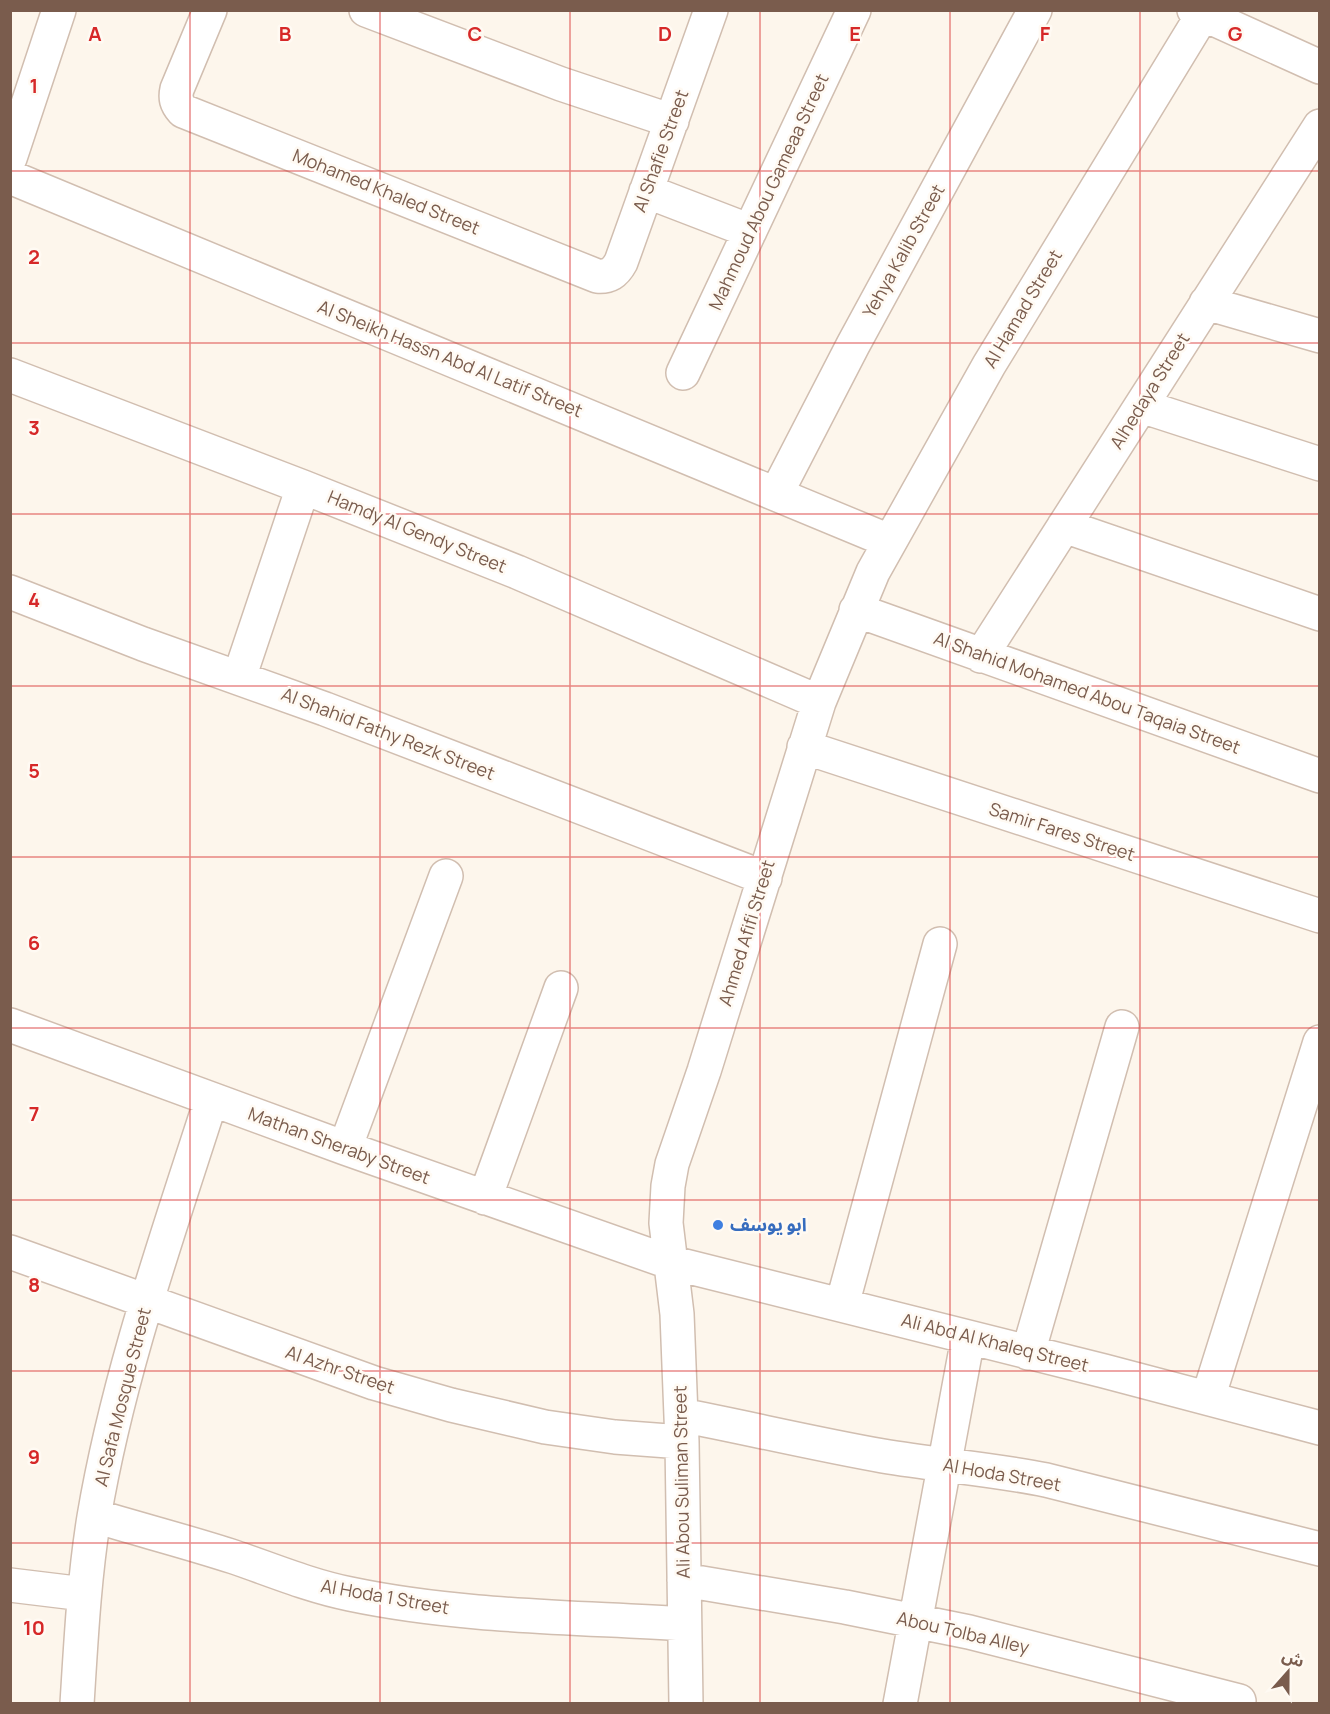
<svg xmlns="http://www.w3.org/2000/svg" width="1330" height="1714" font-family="Manrope,'Noto Sans Arabic',sans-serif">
<rect width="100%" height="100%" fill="#fdf6ec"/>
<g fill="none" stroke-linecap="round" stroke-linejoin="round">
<defs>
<path id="minor" d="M210,10L177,89C175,98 176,103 183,111L597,276C609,277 615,273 621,262L711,10
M366,10L561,84L672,121
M1194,10L1320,67
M10,158L59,10
M10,177L889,541
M646,191L750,231
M1206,303L1320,336
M683,373L854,10
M10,375L303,487L517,572L819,702
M1141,406L1320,464
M776,494L853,345L1035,10
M1064,526L1320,614
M10,592L143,644L325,709L765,878
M856,610L1320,776
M981,656L1320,126
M239,678L303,487
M804,747L1320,916
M10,1025L345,1148L669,1262L1104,1371L1320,1428
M345,1148L446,876
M485,1198L561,988
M10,1252L374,1383L451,1405L545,1427L615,1437L682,1442
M842,1305L940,944
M1028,1353L1122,1027
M1208,1398L1320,1042
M681,1415C748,1428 815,1444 883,1456C937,1465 992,1469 1046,1480L1320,1549
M95,1516C141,1530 188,1542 234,1557C272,1570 310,1586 350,1594C460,1617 573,1617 684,1624
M684,1580L845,1607L969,1632L1239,1701
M10,1585L84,1594
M77,1704C81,1641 84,1579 94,1517C118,1375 167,1237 211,1100
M686,1704L682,1442L677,1314L666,1223L668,1186L672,1164L704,1071L819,702L873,572L989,365L1203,14
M900,1704L968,1338"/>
</defs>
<use href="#minor" stroke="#d1beb0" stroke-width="36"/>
<use href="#minor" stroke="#fff" stroke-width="33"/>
</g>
<path fill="none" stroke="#d62828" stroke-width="1.5" stroke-opacity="0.55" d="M190,10V1704M380,10V1704M570,10V1704M760,10V1704M950,10V1704M1140,10V1704M10,171H1320M10,343H1320M10,514H1320M10,686H1320M10,857H1320M10,1028H1320M10,1200H1320M10,1371H1320M10,1543H1320"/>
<circle fill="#3f7fe0" stroke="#fffaf3" stroke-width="2" cx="718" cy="1225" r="6"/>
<g text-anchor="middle" stroke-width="5" stroke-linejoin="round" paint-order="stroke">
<g font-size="18" fill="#7a5c4d" stroke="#fffaf3">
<text transform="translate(661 151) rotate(-70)" y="6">Al Shafie Street</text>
<text transform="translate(386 192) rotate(22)" y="6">Mohamed Khaled Street</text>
<text transform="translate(769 192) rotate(-65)" y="6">Mahmoud Abou Gameaa Street</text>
<text transform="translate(904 251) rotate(-61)" y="6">Yehya Kalib Street</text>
<text transform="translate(1023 309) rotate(-59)" y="6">Al Hamad Street</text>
<text transform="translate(450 359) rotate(22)" y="6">Al Sheikh Hassn Abd Al Latif Street</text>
<text transform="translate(1150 391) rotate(-58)" y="6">Alhedaya Street</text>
<text transform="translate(417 532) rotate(22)" y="6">Hamdy Al Gendy Street</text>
<text transform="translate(1087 693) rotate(20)" y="6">Al Shahid Mohamed Abou Taqaia Street</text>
<text transform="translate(388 734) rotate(21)" y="6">Al Shahid Fathy Rezk Street</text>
<text transform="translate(1062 832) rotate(18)" y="6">Samir Fares Street</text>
<text transform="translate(747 933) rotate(-73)" y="6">Ahmed Afifi Street</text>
<text transform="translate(339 1146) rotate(20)" y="6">Mathan Sheraby Street</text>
<text transform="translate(995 1343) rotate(14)" y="6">Ali Abd Al Khaleq Street</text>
<text transform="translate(340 1370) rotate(19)" y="6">Al Azhr Street</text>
<text transform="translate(123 1397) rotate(-76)" y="6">Al Safa Mosque Street</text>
<text transform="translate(1002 1475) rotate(10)" y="6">Al Hoda Street</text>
<text transform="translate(682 1482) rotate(-91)" y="6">Ali Abou Suliman Street</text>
<text transform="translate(385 1597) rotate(10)" y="6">Al Hoda 1 Street</text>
<text transform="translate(963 1633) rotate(13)" y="6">Abou Tolba Alley</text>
</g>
<g font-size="18" font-weight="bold" fill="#366cbe" stroke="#fffaf3" text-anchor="start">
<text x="730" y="1231">ابو يوسف</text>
</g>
</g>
<g font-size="20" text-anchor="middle" font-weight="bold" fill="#d62828" stroke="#fffaf3" stroke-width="5" stroke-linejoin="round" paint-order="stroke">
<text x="95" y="41">A</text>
<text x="285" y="41">B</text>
<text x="475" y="41">C</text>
<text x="665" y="41">D</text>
<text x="855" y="41">E</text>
<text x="1045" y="41">F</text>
<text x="1235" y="41">G</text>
<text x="34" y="93">1</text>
<text x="34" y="264">2</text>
<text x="34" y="435">3</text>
<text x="34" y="607">4</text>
<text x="34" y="778">5</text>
<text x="34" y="950">6</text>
<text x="34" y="1121">7</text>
<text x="34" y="1292">8</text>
<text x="34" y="1464">9</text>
<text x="34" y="1635">10</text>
</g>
<rect width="1330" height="1714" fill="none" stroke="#7a5c4d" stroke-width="24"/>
<g transform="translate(1288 1672) rotate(21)" stroke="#fffaf3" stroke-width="4.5" paint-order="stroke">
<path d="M0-4.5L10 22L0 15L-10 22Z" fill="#7a5c4d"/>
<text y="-9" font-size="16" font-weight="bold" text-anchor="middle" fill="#7a5c4d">ش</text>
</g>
</svg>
